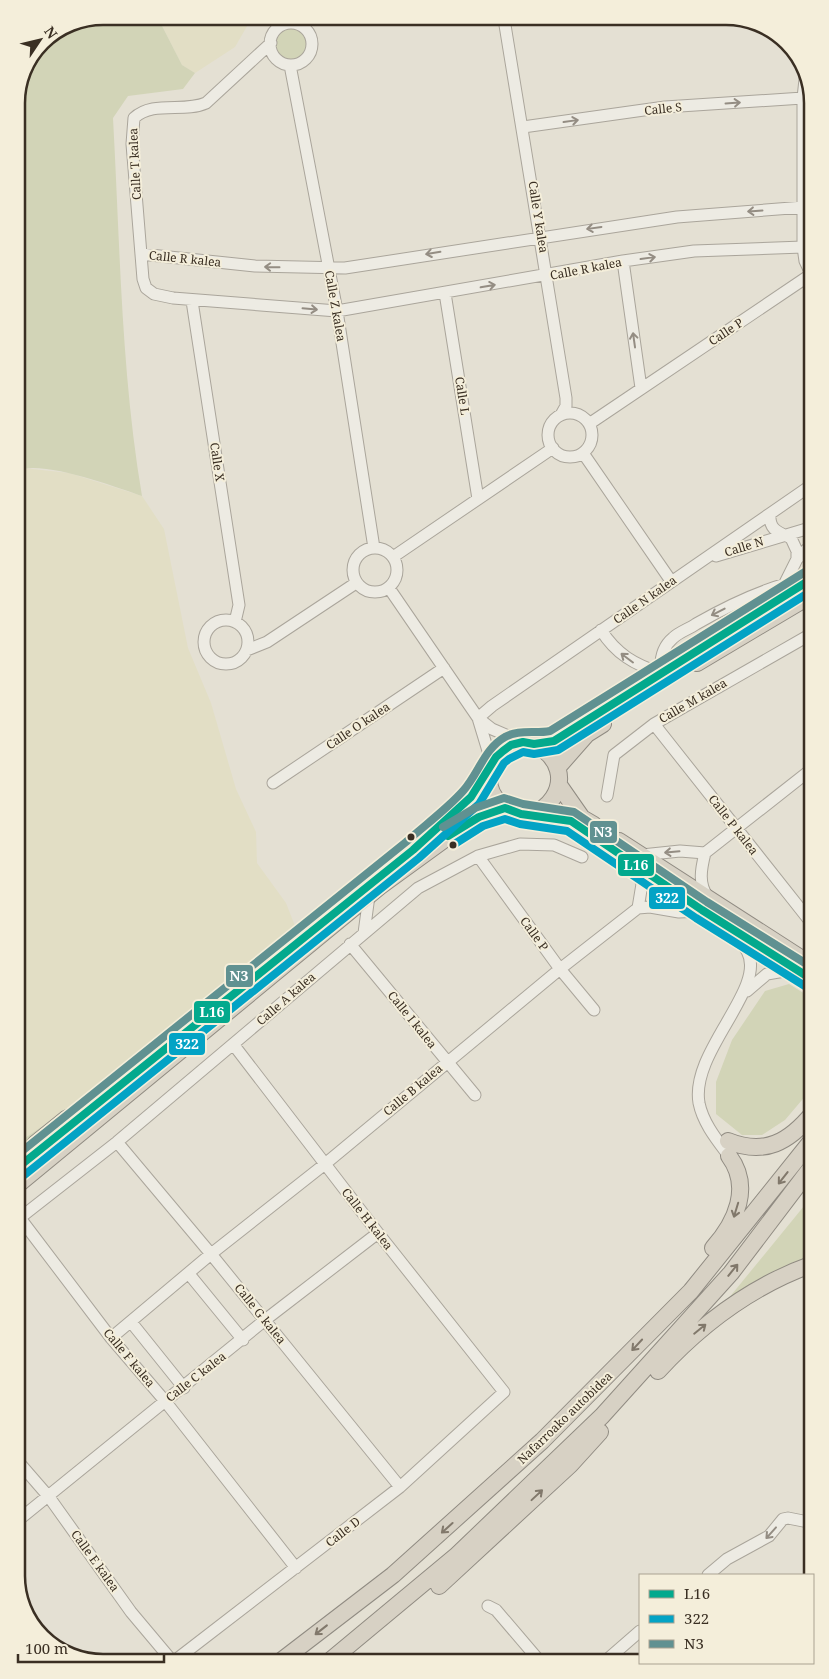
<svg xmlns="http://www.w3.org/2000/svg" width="829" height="1679" font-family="'Noto Serif',serif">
<rect width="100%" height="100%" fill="#e4e0d3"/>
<path fill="#e2dec5" d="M250,21L235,47L195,73L182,65L160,22Z
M23,468L69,473L142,496L164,529L188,648L211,703L236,789L256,832L257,863L286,903L297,931L203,1008L87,1096L16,1144V471Z"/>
<path fill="#d2d4b7" d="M160,22L182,65L195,73L183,89L128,96L113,118C120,244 121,372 142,496C115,487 42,459 16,471V98L42,41L70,23Z
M275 45a16 16 0 1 1 32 0a16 16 0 1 1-32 0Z
M789,984L813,999V1087L785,1120L762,1135H742L716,1114V1082L732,1040L765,991Z
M87,1096L16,1156V1144Z
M813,1195V1260L728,1299Z"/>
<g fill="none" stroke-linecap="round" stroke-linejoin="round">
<defs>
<path id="minor" d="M504,19L566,398V406L561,415
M270 44a21 21 0 1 1 42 0a21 21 0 1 1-42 0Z
M271,43L206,103C184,113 153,100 134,118L132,144L143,279L146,288L154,294L173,298L337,311L623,261L694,251L803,247
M290,65L337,311L374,548
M806,70L803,98V247L805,261L813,278
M523,127L665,107L803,98
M141,254L255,266L345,268L677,217L804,207
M623,261L641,388
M445,293L478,499
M192,301L239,605L235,622
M548 435a22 22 0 1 1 44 0a22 22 0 1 1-44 0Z
M589,424L810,275
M583,453L671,581
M770,514C769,530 778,532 791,538L797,551V559
M353 570a22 22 0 1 1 44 0a22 22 0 1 1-44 0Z
M716,556L813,527
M393,557L553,448
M785,583L797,559L811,545L813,536
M389,588L478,718L492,729L522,742
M204 642a22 22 0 1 1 44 0a22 22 0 1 1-44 0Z
M601,630C616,654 635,665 661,673C660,661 662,647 673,638C679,632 689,629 696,624C731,604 768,586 807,579
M247,650L267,642L356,583
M478,718L492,706L813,484
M478,718L492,764
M654,724L813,925
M273,783L444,668
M607,796L614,755L654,724L813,633
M705,853L813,768
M642,855L680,851L705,853C701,869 698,884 708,897
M478,856L560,969L594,1010
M635,865L642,884L638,908L650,907L679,912L703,911
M722,929C729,936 743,943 747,951C768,988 690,1051 699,1103C703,1123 717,1140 729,1156
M364,933L369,896
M350,944L475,1095
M747,991L767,974L796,969
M117,1142L211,1254L400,1487
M20,1218L111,1338L165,1401L296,1568
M16,1221L117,1142L418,888L478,856L520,844L554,845L582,857
M189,1274L243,1340
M131,1322L184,1388
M111,1338L211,1254L325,1164L560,969L638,908
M16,1459L49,1497L131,1612L173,1662
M16,1522L265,1320L378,1233
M708,1575L727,1559L769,1536L783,1519L788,1518L813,1523
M488,1606L496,1610L537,1658
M609,1658L640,1631
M173,1662L400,1487L504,1392L378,1233L233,1044"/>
<path id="highway" d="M697,663L813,594
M534,744C590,772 540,839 501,804C481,787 487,754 512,745C522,741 542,743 554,741L813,578
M558,767L587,734L603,724
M559,785L582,818L594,825
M530,813L571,821L702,910L813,980
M619,841L813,966
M409,853C440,829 467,804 489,771
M728,1141C765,1156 789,1142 813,1113
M35,1144L66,1119L96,1105
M16,1169L51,1141
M16,1186L379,887L467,823L505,808
M713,1248C736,1222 752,1187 729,1156
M658,1371C702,1323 751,1286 813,1264
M439,1586L570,1465L600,1432
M331,1660L456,1556L602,1416L731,1273L813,1165
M281,1661L393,1575L542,1441L691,1291L813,1139"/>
</defs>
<use href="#minor" stroke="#aaa59b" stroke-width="13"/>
<use href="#highway" stroke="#908b82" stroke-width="18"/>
<use href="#minor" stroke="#edebe3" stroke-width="11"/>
<use href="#highway" stroke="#d7d1c4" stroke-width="16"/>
<defs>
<path id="bus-1" d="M448,836L479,817L505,808L521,814L571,821L702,910L813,980
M16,1169L413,850L471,797L496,757L503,751L511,745L523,742L534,744L554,741L813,578"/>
<path id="bus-2" d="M453,845L483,826L505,819L520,824L567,831L696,918L808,988
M22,1177L419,858L479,804L504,763L509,759L523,752L534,754L558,750L813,590"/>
<path id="bus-3" d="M443,827L475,808L504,798L523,804L574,812L707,902L813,968
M16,1156L406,842C425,825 447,809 463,791C479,773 484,749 505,737C518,729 536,734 550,731L808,570"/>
</defs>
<use href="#bus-1" stroke="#f4eeda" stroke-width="11"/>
<use href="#bus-2" stroke="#f4eeda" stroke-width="11"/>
<use href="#bus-3" stroke="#f4eeda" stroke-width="11"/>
<use href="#bus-1" stroke="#03a98d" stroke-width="8"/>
<use href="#bus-2" stroke="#03a3c5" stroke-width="8"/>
<use href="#bus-3" stroke="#609191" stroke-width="8"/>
</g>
<defs><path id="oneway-shaft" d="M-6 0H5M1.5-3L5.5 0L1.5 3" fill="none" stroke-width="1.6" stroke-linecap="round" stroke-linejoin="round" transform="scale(1.25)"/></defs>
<g stroke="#948d83">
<use href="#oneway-shaft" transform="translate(733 103) rotate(-4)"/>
<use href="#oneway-shaft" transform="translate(571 121) rotate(-8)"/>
<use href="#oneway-shaft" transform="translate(755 211) rotate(176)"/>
<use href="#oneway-shaft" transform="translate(594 228) rotate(172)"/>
<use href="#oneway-shaft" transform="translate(433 253) rotate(171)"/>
<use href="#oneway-shaft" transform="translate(648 258) rotate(-8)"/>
<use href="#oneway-shaft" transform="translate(272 267) rotate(-179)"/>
<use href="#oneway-shaft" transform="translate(488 286) rotate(-10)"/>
<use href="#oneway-shaft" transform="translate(310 309) rotate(5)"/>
<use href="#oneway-shaft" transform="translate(634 340) rotate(-98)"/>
<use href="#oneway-shaft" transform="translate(718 612) rotate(153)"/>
<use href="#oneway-shaft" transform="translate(627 658) rotate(-143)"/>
<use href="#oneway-shaft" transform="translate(672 852) rotate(175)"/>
<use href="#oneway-shaft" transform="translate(771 1533) rotate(132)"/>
</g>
<g stroke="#81786b">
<use href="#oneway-shaft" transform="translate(783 1178) rotate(128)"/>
<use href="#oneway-shaft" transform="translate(736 1210) rotate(107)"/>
<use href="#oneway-shaft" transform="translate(733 1270) rotate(-51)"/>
<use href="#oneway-shaft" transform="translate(700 1329) rotate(-39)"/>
<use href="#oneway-shaft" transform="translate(637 1345) rotate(133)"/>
<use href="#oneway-shaft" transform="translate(537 1495) rotate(-43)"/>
<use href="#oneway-shaft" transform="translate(447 1528) rotate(138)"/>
<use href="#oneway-shaft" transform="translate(321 1630) rotate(142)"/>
</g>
<g fill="#3a2f23" stroke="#f4eeda" stroke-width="2">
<circle cx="411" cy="837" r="4.5"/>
<circle cx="453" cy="845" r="4.5"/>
</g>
<g text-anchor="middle" stroke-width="4" stroke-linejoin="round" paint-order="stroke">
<g font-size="12" fill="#3a2f23" stroke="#f4eeda">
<text transform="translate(663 109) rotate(-6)" y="4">Calle S</text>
<text transform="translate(135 164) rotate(-93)" y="4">Calle T kalea</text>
<text transform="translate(538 217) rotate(81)" y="4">Calle Y kalea</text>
<text transform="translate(185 259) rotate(6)" y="4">Calle R kalea</text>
<text transform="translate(586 269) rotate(-11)" y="4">Calle R kalea</text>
<text transform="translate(335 306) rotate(80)" y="4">Calle Z kalea</text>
<text transform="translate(726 332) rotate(-34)" y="4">Calle P</text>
<text transform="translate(462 396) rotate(81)" y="4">Calle L</text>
<text transform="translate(217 462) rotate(81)" y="4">Calle X</text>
<text transform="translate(744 547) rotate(-17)" y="4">Calle N</text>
<text transform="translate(645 600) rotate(-35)" y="4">Calle N kalea</text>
<text transform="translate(693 701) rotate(-30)" y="4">Calle M kalea</text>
<text transform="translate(358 726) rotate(-34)" y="4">Calle O kalea</text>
<text transform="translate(733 825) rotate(52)" y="4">Calle P kalea</text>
<text transform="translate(534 934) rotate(54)" y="4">Calle P</text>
<text transform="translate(286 999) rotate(-41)" y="4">Calle A kalea</text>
<text transform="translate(412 1020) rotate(51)" y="4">Calle I kalea</text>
<text transform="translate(413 1090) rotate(-40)" y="4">Calle B kalea</text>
<text transform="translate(367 1219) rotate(52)" y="4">Calle H kalea</text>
<text transform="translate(260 1314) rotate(51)" y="4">Calle G kalea</text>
<text transform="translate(129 1358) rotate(50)" y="4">Calle F kalea</text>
<text transform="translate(196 1377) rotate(-38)" y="4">Calle C kalea</text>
<text transform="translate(565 1418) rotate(-44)" y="4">Nafarroako autobidea</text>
<text transform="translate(343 1532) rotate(-38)" y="4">Calle D</text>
<text transform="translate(95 1561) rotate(54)" y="4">Calle E kalea</text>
</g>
</g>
<path d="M0 0H829V1679H0ZM103 25H726A78 78 0 0 1 804 103V1576A78 78 0 0 1 726 1654H103A78 78 0 0 1 25 1576V103A78 78 0 0 1 103 25Z" fill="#f4eeda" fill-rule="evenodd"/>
<path fill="none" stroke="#3a2f23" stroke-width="2.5" d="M103 25H726A78 78 0 0 1 804 103V1576A78 78 0 0 1 726 1654H103A78 78 0 0 1 25 1576V103A78 78 0 0 1 103 25Z"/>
<g stroke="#f4eeda" stroke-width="2">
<rect x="589" y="820" width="29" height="24" rx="5" fill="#609191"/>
<rect x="617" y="853" width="38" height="24" rx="5" fill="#03a98d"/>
<rect x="648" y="886" width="38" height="24" rx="5" fill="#03a3c5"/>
<rect x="225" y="964" width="29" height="24" rx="5" fill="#609191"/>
<rect x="193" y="1000" width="38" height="24" rx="5" fill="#03a98d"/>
<rect x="168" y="1032" width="38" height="24" rx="5" fill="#03a3c5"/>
</g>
<g font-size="14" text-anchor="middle" font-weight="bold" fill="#fff">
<text x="603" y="837">N3</text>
<text x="636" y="870">L16</text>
<text x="667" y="903">322</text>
<text x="239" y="981">N3</text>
<text x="212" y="1017">L16</text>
<text x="187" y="1049">322</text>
</g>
<rect x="639" y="1574" width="175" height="90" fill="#f4eeda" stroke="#aaa291"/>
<rect x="649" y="1590" width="25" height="8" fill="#03a98d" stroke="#aaa291"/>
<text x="684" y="1599" font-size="15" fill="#3a2f23">L16</text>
<rect x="649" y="1615" width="25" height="8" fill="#03a3c5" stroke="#aaa291"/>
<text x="684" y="1624" font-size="15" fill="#3a2f23">322</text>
<rect x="649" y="1640" width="25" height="8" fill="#609191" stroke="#aaa291"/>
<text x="684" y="1649" font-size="15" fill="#3a2f23">N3</text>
<g transform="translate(40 40) rotate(55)" stroke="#f4eeda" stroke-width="4" paint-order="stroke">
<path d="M0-4L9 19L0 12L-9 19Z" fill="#3a2f23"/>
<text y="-8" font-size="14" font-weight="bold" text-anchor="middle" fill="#3a2f23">N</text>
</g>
<path d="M18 1654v8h146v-8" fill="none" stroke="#3a2f23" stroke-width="2.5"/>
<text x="25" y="1654" font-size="15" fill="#3a2f23" stroke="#f4eeda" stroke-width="4" paint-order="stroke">100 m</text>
</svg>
